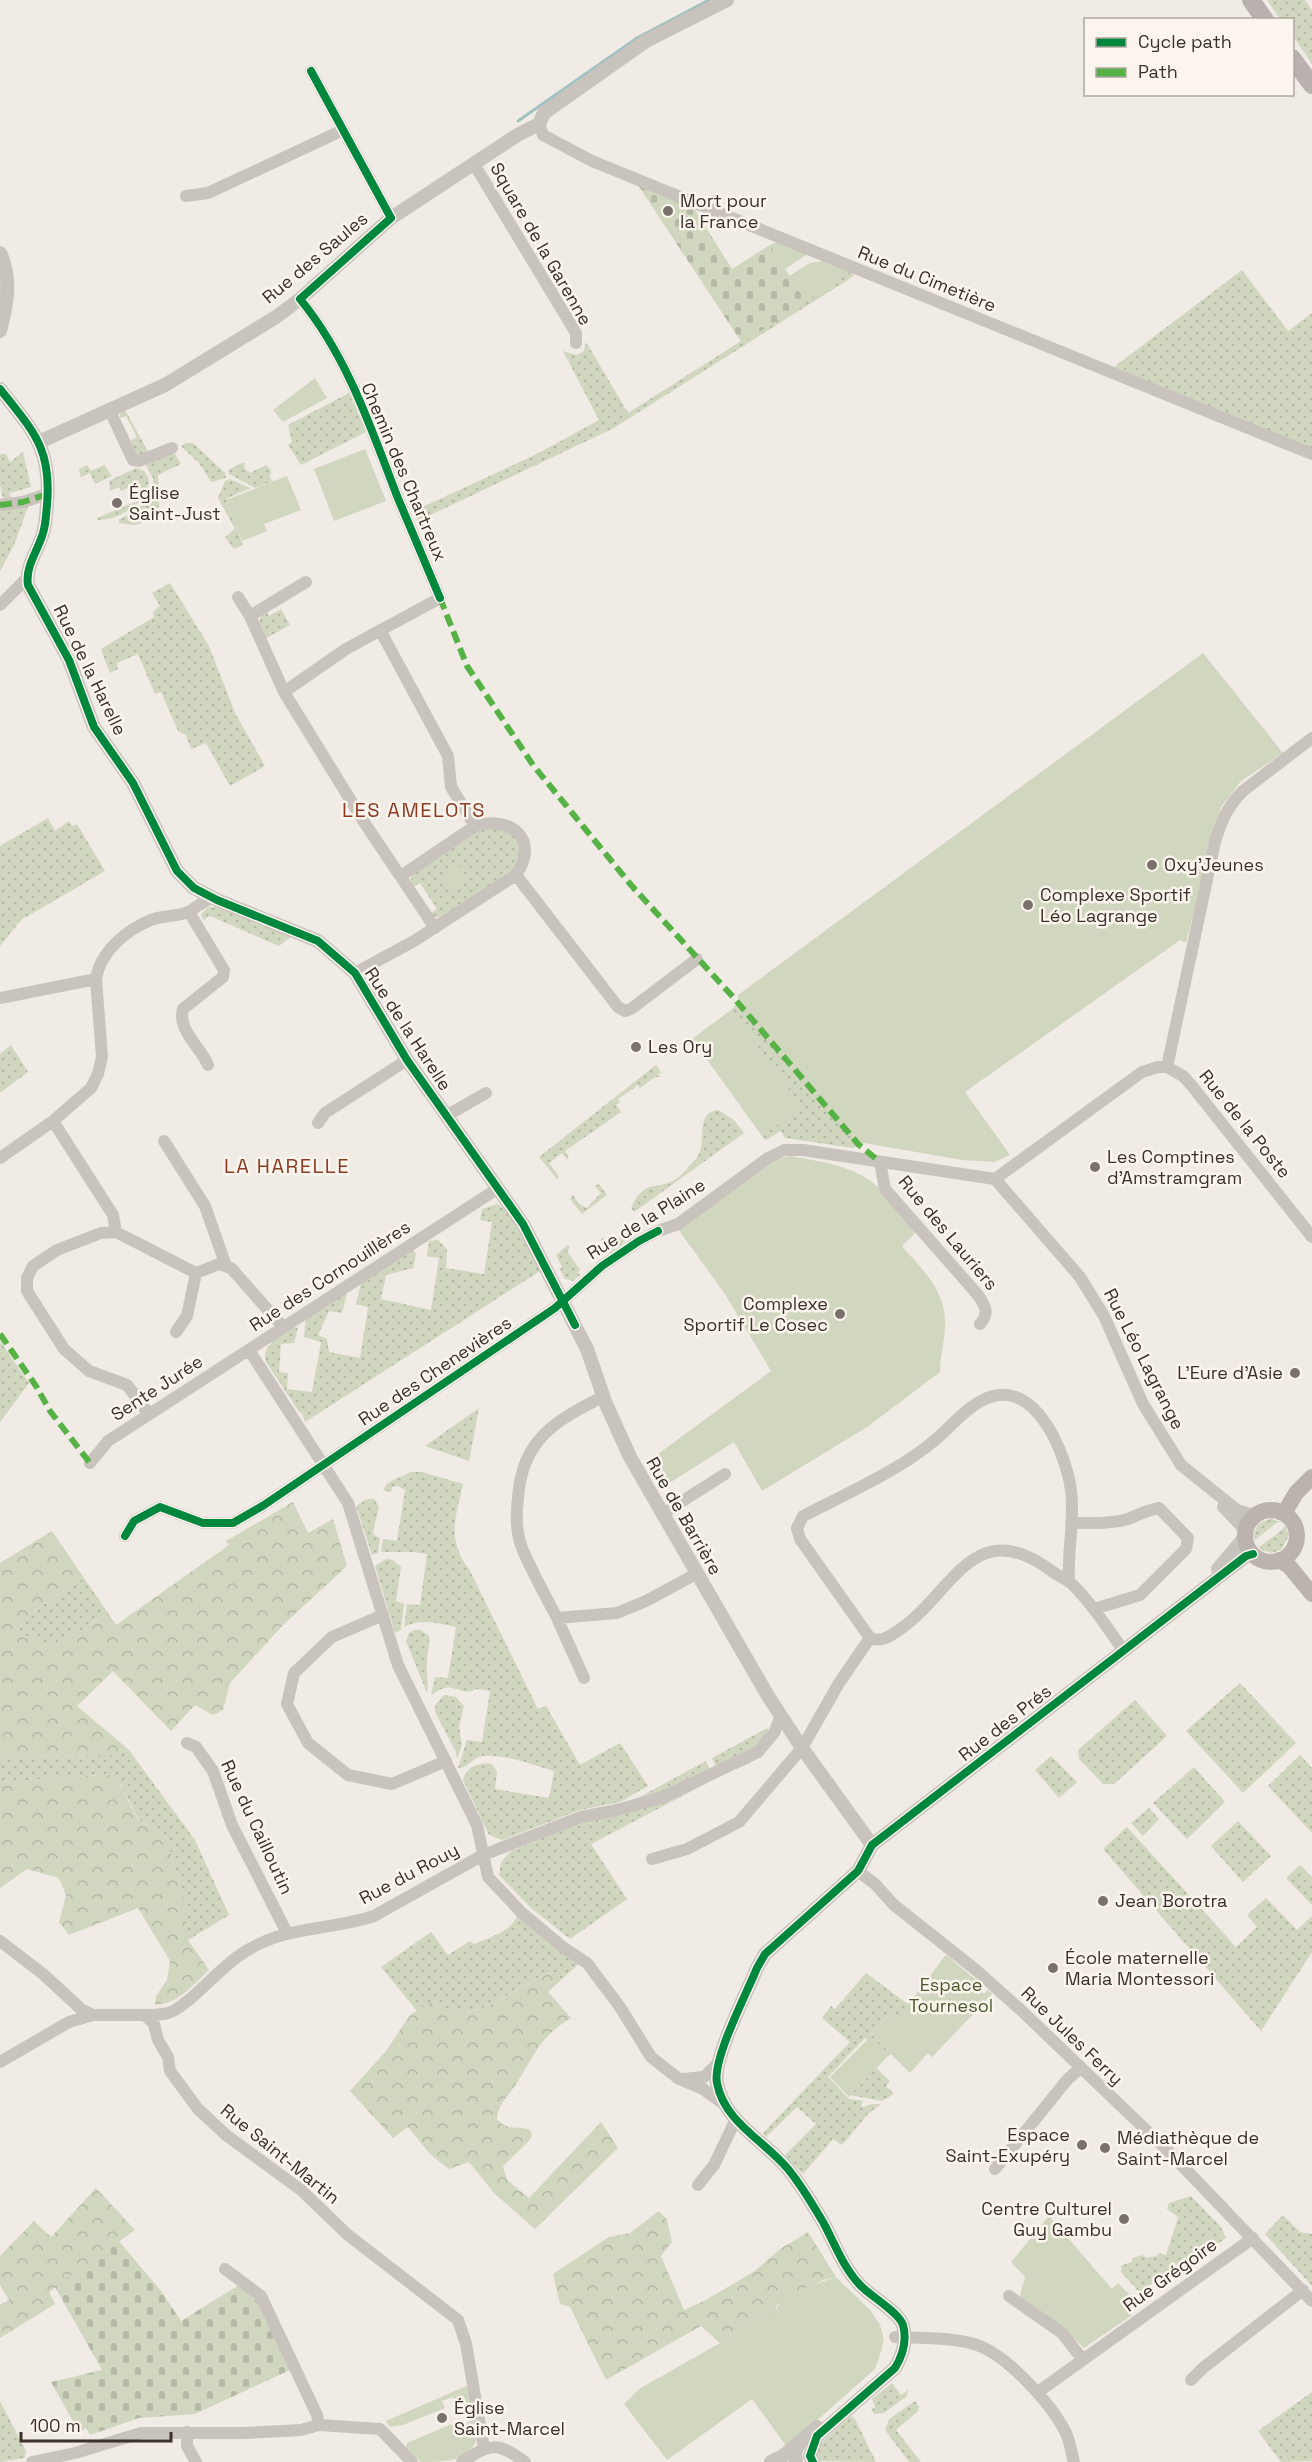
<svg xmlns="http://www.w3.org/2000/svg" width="1312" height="2462" font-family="'Space Grotesk',sans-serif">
<defs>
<pattern id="grass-dots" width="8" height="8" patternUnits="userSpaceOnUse" patternTransform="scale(1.5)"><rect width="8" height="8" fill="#d1d6bf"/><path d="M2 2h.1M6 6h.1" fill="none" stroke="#b4b8a4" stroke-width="1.8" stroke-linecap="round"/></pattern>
<pattern id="forest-crowns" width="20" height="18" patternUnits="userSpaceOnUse" patternTransform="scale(1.5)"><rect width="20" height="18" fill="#d1d6bf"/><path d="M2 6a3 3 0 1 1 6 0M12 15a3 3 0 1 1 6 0" fill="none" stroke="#b4b8a4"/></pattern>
<pattern id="cemetery-stones" width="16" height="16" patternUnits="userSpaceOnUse" patternTransform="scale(1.5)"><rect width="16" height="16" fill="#d1d6bf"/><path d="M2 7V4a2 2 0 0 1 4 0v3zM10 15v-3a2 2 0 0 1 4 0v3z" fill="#b4b8a4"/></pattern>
</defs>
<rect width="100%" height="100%" fill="#f0ebe5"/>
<path fill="url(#grass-dots)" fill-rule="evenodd" d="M1267,0H1305L1312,10V64L1293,36L1292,20L1280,19Z
M1242,270L1288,331L1312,313V449L1114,367Z
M851,271L854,276L612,429L418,521L414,511L537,454L599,420L563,351L577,355L584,351L586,342L628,413Z
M349,393L366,432L301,465L288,445L292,442L288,425Z
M125,410L150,455L135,456L131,440L137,437L126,416L120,418V413Z
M186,443H193L225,473L226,478L211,482L199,463L181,446Z
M173,450L181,464L158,475L159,507L140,519L141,523L135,525L119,523V520L138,508L153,493V478L146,466L148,462Z
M23,452L31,487L9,493L11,498L3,500L0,484V454H6L10,462Z
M242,463H245L244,468L250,473L266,465L271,470L270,478L273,481L255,488L229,474L228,470Z
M87,465L91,471L104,465L112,476L95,484L90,473L81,477L79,469Z
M136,468L144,471L149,479L146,496C133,509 117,520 98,520L97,518L137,501L131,487L121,491L119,487L110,491L109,481Z
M230,479L250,488L226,499L243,545L234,549L225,537L235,529L218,498L225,481Z
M29,504L14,545L0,571V510Z
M170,583L209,646L235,713L265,766L230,786L206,743L191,749L186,735L178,731L161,692L155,694L138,654L117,663L118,669L110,673L101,649L154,617L153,612L160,606L152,593Z
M281,609L290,625L265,639C261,627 255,619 266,610L269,616Z
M48,818L55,831L69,821L72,826L77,824L105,871L21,920L0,946V846Z
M506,826L522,846L518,867L443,918L434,917L430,914L437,909L420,883L413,887L411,880L412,874L481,828Z
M208,907H218L292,936L279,946L210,916L203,920L201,914Z
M739,1002L850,1132L864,1143L853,1148L785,1138L781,1131L766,1140L762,1136L801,1107L731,1010Z
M11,1045L28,1072L0,1093V1054Z
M656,1065L662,1074L658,1073L660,1077H655L640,1088L638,1085L618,1099L620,1102L616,1105L621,1112L565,1151L569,1158L567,1159L562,1153L549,1163L559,1177L557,1179L539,1157Z
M718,1110L734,1120L744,1133L634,1212L631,1208C645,1176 658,1193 679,1177C684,1173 690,1165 695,1160C710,1145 692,1113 718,1110Z
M599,1184L607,1195L582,1214L570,1199L573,1195L579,1204L587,1208L601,1193L595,1186Z
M497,1204C513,1211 531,1255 540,1271L305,1422L302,1413H300L266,1362C261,1344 280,1337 293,1327L298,1328L294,1343L281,1344L279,1372L288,1373L287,1389L312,1392L321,1342L304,1337L306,1318L343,1294H347L342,1313L329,1311L318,1335L327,1339L329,1352L360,1358L368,1307L356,1304L361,1283L413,1250L416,1254L413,1268L386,1275L381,1299L431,1310L439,1258L427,1256L429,1241L438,1240L447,1249L446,1268L484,1274L492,1222L480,1220L482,1209Z
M629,1225L635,1234L610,1253L600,1240L603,1238L609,1245L627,1232L624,1228Z
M568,1245L570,1248L567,1251L580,1270L578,1272L580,1275L573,1281L565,1279L560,1269L562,1267L556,1255Z
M0,1341L29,1383L0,1422Z
M479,1408L469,1461L425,1446Z
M410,1472H422L463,1484C456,1517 446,1540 469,1569L538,1709L546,1706L580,1765L620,1743L648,1786L620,1802L580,1810L502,1840L489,1835L463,1780C466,1767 479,1762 492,1764L497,1772L495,1789L549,1798L554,1771C533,1765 505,1754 483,1756C473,1757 468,1768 458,1768L467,1740L482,1742L490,1691L477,1689L467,1692L449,1687L441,1689L431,1695L435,1677L448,1678L456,1627C439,1623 420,1618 404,1627L407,1604L420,1605L427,1554L414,1552H381L383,1539L397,1541L405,1490L398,1486L392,1487L391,1492L383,1490C389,1478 400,1479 410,1472Z
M367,1499H374L379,1507L373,1532L374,1535L380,1538L378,1553L372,1555L356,1506Z
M1271,1518L1285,1525L1289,1535L1282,1549L1272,1553L1261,1550L1253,1536L1258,1524ZM1279,1521L1285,1526L1277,1534L1259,1547L1255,1540Z
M386,1559L393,1560L401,1567L396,1601L404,1604L401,1630L395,1633L375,1566Z
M84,1578L108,1613C77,1632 52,1657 18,1631L23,1618Z
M414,1630H421L429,1636C430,1645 427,1653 427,1662C426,1673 429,1682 427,1693L406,1641L409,1633Z
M1240,1683L1296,1743L1243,1793L1186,1731Z
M444,1695L456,1697L464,1706L459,1726L462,1745L457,1759L456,1752L435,1712V1705Z
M1135,1700L1167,1736L1114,1784H1103L1079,1759L1078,1750Z
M767,1728L771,1733L758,1748L716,1768L712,1758Z
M129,1750L195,1840L229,1915L188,1940L180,1930L186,1908L166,1836L139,1820L115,1774L0,1782V1756L109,1755Z
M1300,1755L1312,1768V1833L1268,1786Z
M1051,1756L1077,1782L1059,1798L1035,1770Z
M706,1761L711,1771L663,1794L629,1803Z
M750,1761L751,1763L732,1770L591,1844L627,1899L570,1939L530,1907L499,1875L501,1862L511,1851L585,1821Z
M1194,1767L1225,1802L1187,1839L1153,1803Z
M1149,1808L1159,1819L1143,1836L1131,1823Z
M1238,1821L1271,1856L1243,1882L1211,1846Z
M1127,1827L1236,1947L1257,1927L1247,1915L1266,1898L1297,1930L1312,1916V1952L1261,2031L1103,1849Z
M1300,1865L1312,1877V1905L1286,1878Z
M517,1916L581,1962L562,1979L553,1972C523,1980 489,2015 458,2012C450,2011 440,2005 432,2002L417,2011L381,1967L431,1932L448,1955L470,1941L474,1944C488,1938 511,1932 517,1916Z
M946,1955L983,1986L980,1991L984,1994L988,1990L992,1994L932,2057L890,2014L871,2034L891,2054L887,2057L865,2038L828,2077L849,2099L863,2101L861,2106L863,2107L872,2104H881L868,2114L842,2145L833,2139L803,2174L785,2155L816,2124L797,2107L766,2137L763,2133L850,2042L822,2018L831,2006L835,2009L866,1973L909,2005Z
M876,2068L890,2081L886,2086L894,2094L882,2101L850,2095Z
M1191,2196L1221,2227L1226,2238L1171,2277L1167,2273H1164L1141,2294L1121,2272V2266L1133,2261L1132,2258L1143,2255L1146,2258L1156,2256L1159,2253L1166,2255L1178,2217L1167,2209L1169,2203Z
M1283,2215L1300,2232L1312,2234V2286L1265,2234Z
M892,2383L901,2395L908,2390L907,2396L884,2413L874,2414L871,2410L875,2407L872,2399Z
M1312,2392V2461L1281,2462L1258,2431Z
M0,2401L26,2451L25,2458L0,2462Z
M915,2401L919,2407L918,2411L896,2430L921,2462H909L885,2430L889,2419Z
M851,2416L855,2419L876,2462L820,2461L816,2456L823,2441Z"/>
<path fill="url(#forest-crowns)" d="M293,1502L308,1533L333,1519L347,1566L283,1625L230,1683L223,1710L213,1715L195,1705L171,1731L113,1671L77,1706L129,1750L109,1755L0,1756V1563L52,1531L84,1578L23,1618L18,1630C50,1657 78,1632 108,1613L116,1625L229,1545L226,1541Z
M115,1774L138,1820L166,1836L186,1908L187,1921L181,1930L209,1970C192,1986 179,2003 155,2005L156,1996L167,1980L170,1961L138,1908L69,1935L59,1922L66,1895L59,1878L27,1869L0,1888V1782Z
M554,1972L562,1979L548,1992L571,2018C536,2039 535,2057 514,2087C507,2098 497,2105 497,2120C512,2133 517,2124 530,2130L532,2136L528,2142L503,2166L507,2180L529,2198L601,2122L618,2148L535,2229L494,2193L469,2162L449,2169L430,2154L408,2127L393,2138L350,2091L386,2051L410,2015L432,2002C440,2005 450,2011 458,2012C490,2015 523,1980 554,1972Z
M96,2188L135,2230L49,2292L55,2304L0,2338V2305L9,2300L0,2285V2256L34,2221L51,2237Z
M659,2211L667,2220L672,2242L661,2256L684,2310L704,2301L755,2271L780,2249L808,2232L836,2277L823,2280L777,2305L775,2312L756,2318L720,2343L701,2326L606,2380L570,2307L560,2304L553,2274L609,2237L630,2233Z"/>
<path fill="url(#cemetery-stones)" d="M638,185L693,207L732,269L770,245L806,302L742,343Z
M119,2241L161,2291L181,2321L239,2285L257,2301L290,2370L195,2414L139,2418L90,2435L86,2428L79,2432L51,2382L102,2370L55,2287Z"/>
<path fill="#d1d6bf" d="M776,242L808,254L785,269L770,245Z
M825,261L851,271L806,302L789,276L810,263Z
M315,378L327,398L283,422L273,410Z
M365,449L386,501L334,521L314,469Z
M287,476L301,510L264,524L267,531L242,541L226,500Z
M1203,653L1283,753L1241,781L1221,807L1186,943L1180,940L965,1092L1010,1155L994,1162L962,1160L864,1143L850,1132L739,1002L738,995Z
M460,866L468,879L452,889L444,876Z
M731,1010L802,1107L762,1136L692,1039Z
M790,1156C819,1161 855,1166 877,1186C892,1199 904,1217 917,1231L902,1246C923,1271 946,1290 945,1325C945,1341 940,1356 940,1372L867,1427L762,1491L734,1442L660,1489L647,1462L771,1371L725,1294L678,1229L776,1159Z
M946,1955L983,1986L980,1991L984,1994L988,1990L992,1994L932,2057L928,2053L910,2073L871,2034L890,2014L896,2020Z
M868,2039L887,2057L849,2097L830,2077Z
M1049,2216L1112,2289L1118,2283L1135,2300L1125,2308L1132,2315L1084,2348L1068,2332L1023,2300L1020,2295L1025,2277L1011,2262Z
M836,2277L870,2310L880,2325L884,2339L879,2358L875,2369L787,2447L752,2399L667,2460L624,2404L639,2389L720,2343L756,2318L774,2312L783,2299L804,2288Z
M469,2385L476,2441C467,2462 442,2462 421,2462L406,2447L407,2443L452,2424L455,2430L469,2422L466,2415L471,2412L467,2402L461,2405L458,2397L454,2399L453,2397L442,2401L445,2408L403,2425L390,2427L386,2421Z"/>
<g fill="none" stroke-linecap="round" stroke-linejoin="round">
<path stroke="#a1c2c1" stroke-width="3" d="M518,121L637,38L709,0"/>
<path stroke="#c9c3be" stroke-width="12" d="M311,71L391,218
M539,124L543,135L592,161L1312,454
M474,164L576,333V343
M186,196L208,193L343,130
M300,299C347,356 371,428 397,496C411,530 426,564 440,598L346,649L284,692L364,822L435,928
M109,409L133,460L139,461L172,448
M0,505L23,502L48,494
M238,597L250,616L284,692
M0,605L27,578
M250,616L306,582
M380,630L448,756L451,787L475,826
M516,875L618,1007L625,1011L631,1009L697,959
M189,912L224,970L223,977L183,1009C177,1030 200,1046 208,1065
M355,973L414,941L516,875C541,839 510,815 475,826L401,876
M0,998L96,979C100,952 126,930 151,920C162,915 177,917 188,912C196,908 203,901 212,898
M1167,1067L1183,1076L1192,1086L1312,1237
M446,1116L486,1093
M53,1121L113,1215L116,1232
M318,1123L325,1113L407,1060
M164,1141L205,1206L226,1266
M0,1158L53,1121L91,1088L98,1074L102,1057L96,979
M880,1162L885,1189L978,1295C985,1306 990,1313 980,1324
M995,1179L1142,1072L1158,1067H1167L1215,842C1221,822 1228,805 1243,791L1312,738
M176,1332L187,1316L196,1273
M249,1350L348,1503L398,1665L477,1825L488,1877L521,1912L564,1948L587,1963L620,2007L651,2057L679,2079L703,2089L724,2104
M604,1396C556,1421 522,1438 518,1498C516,1514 516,1533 522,1548C532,1572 545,1595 557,1618L617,1613L646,1601L696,1574
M149,1414L127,1385L89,1371L64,1349L27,1291V1278L33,1266L57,1250L101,1233L116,1232L196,1273L219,1264L231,1268L283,1327
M90,1463L108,1441L497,1189
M1223,1507L1246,1531
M662,1514L725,1474
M1071,1523C1090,1523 1110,1524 1128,1519C1138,1515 1147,1510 1159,1508L1188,1538L1186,1549L1140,1595L1094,1609
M125,1536L134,1521L160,1507L203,1523H233L264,1505L555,1308L602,1266L639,1241L658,1231L678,1224L768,1158L784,1150H803L995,1179L1080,1277L1104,1316L1143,1404L1181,1465L1237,1510L1250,1514L1259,1513
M383,1615L332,1637L294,1673L287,1704L308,1743L348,1775L392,1784L446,1761
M557,1618L584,1678
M870,1638L800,1539L797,1528L803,1516C838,1498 874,1482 908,1460C915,1455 923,1450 930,1444C949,1430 964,1408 987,1398C1036,1378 1066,1454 1071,1490C1075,1521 1067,1551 1069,1582
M187,1743L196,1747L213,1771L232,1825L287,1933
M652,1859L687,1849L739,1822L802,1748L839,1683L870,1638C880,1642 887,1638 896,1632C952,1597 972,1510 1053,1572C1059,1576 1066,1579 1072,1584C1092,1604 1107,1627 1123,1650
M858,1871L875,1884L894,1905L976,1970L1023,2012L1168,2151L1312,2301
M0,1941L43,1974L81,2009L93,2015H145L154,2024L158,2040L168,2057L170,2071L198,2109L226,2135L301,2190L348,2235L458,2320L466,2344L484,2448
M145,2015C152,2015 161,2015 168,2013C187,2008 221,1966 243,1953C285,1925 329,1931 374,1916L483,1855L581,1817L617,1810L663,1797L758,1752L774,1733L781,1716
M0,2062L69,2022L93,2015
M683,2079L704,2077L718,2063
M995,2169L1067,2080L1080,2068
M698,2185L714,2165L736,2119
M225,2269L261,2296L317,2415L319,2425
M1009,2296L1062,2333L1083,2360
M895,2337C920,2338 960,2337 982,2347C1010,2359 1051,2404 1065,2431C1070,2440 1071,2452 1074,2462
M1191,2380L1203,2368L1303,2290
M1038,2392L1253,2238
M187,2432V2446L196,2462
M32,2462L75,2453L141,2433H245L301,2430L319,2425L380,2429L412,2462
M462,2462C490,2444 497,2441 525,2462"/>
<path stroke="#c9c3be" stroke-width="14" d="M0,253C12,278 7,305 0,331
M0,389C33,431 52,448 47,505C46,514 46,524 43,533C38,551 25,566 28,585L69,660L94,727L133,783L177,871L194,888L217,900L318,941L355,973L407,1060L523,1224L587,1349L606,1404L630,1457L768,1696L802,1748L872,1845
M39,442L165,385L276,317L300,299L391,218L519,134L539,124L544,113L646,41L727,0
M1218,1569L1245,1537
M771,2462L783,2456L817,2427
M796,2462L795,2452L799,2444
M813,2462L810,2456L817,2436L895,2368C903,2355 907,2340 903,2325C899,2312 870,2296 860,2285C843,2267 835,2244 823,2222C813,2205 801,2185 788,2169C765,2141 724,2122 717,2083C712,2059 747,1993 757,1968L765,1954L858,1871L872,1845L1246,1556L1253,1554"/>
<path stroke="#bab3ae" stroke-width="16" d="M1245 1536a26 26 0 1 1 52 0a26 26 0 1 1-52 0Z
M1280,1512L1286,1510L1296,1493L1312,1477
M1279,1560L1289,1566L1312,1594"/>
<path stroke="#b8b1ad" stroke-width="18" d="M1251,0L1265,20
M1292,58L1312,85"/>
<path stroke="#57b246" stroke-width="6" stroke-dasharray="12 6" stroke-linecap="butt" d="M0,505L23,502L48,494
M440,598L467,666L533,765L631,885L733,997L859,1145L880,1162
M0,1334L36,1386L50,1411L90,1463"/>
<defs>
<path id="cycleway" d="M311,71L391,218L300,299C347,356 371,428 397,496C411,530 426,564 440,598
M0,389C33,431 52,448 47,505C46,514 46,524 43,533C38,551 25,566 28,585L69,660L94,727L133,783L177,871L194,888L217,900L318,941L355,973L407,1060L523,1224L575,1325
M125,1536L134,1521L160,1507L203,1523H233L264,1505L555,1308L602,1266L639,1241L658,1231
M813,2462L810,2456L817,2436L895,2368C903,2355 907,2340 903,2325C899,2312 870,2296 860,2285C843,2267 835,2244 823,2222C813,2205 801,2185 788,2169C765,2141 724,2122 717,2083C712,2059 747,1993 757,1968L765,1954L858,1871L872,1845L1246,1556L1253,1554"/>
</defs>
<use href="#cycleway" stroke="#fbf5ee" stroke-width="11"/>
<use href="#cycleway" stroke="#00873e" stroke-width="8"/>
</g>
<g fill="#7a716c" stroke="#fbf5ee" stroke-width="2">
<circle cx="668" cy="211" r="6"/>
<circle cx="117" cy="503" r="6"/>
<circle cx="1152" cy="865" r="6"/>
<circle cx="1028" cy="905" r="6"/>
<circle cx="636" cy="1047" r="6"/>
<circle cx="1095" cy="1167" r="6"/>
<circle cx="840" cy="1314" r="6"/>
<circle cx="1295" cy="1373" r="6"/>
<circle cx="1103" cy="1901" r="6"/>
<circle cx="1053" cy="1968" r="6"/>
<circle cx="1082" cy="2145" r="6"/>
<circle cx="1105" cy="2148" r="6"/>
<circle cx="1124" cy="2219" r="6"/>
<circle cx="442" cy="2418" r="6"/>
</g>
<g text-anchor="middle" stroke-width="5" stroke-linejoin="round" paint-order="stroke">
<g font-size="18" fill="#3b302b" stroke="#fbf5ee" text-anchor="start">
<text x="680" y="207">Mort pour<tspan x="680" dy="21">la France</tspan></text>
<text x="129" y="499">Église<tspan x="129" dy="21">Saint-Just</tspan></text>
<text x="1164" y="871">Oxy'Jeunes</text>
<text x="1040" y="901">Complexe Sportif<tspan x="1040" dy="21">Léo Lagrange</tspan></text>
<text x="648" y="1053">Les Ory</text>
<text x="1107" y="1163">Les Comptines<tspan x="1107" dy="21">d'Amstramgram</tspan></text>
<text x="828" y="1310" text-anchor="end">Complexe<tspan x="828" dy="21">Sportif Le Cosec</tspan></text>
<text x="1283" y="1379" text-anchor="end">L'Eure d'Asie</text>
<text x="1115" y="1907">Jean Borotra</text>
<text x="1065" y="1964">École maternelle<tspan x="1065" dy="21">Maria Montessori</tspan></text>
<text x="1070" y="2141" text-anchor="end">Espace<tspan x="1070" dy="21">Saint-Exupéry</tspan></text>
<text x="1117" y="2144">Médiathèque de<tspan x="1117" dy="21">Saint-Marcel</tspan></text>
<text x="1112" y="2215" text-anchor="end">Centre Culturel<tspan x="1112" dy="21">Guy Gambu</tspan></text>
<text x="454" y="2414">Église<tspan x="454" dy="21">Saint-Marcel</tspan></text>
</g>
<g font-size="18" fill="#3b302b" stroke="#fbf5ee">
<text transform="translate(541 244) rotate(60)" y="6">Square de la Garenne</text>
<text transform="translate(315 258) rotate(-40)" y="6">Rue des Saules</text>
<text transform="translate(927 279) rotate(22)" y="6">Rue du Cimetière</text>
<text transform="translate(404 472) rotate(67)" y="6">Chemin des Chartreux</text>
<text transform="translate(90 670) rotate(64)" y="6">Rue de la Harelle</text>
<text transform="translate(408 1029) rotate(57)" y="6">Rue de la Harelle</text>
<text transform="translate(1245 1124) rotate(51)" y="6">Rue de la Poste</text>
<text transform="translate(646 1219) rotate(-32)" y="6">Rue de la Plaine</text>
<text transform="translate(948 1233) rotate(50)" y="6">Rue des Lauriers</text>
<text transform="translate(330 1276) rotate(-33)" y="6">Rue des Cornouillères</text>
<text transform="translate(1144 1359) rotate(63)" y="6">Rue Léo Lagrange</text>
<text transform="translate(435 1371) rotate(-34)" y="6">Rue des Chenevières</text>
<text transform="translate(157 1388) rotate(-33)" y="6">Sente Jurée</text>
<text transform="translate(684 1516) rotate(60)" y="6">Rue de Barrière</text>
<text transform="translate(1005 1723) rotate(-38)" y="6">Rue des Prés</text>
<text transform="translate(257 1827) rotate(65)" y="6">Rue du Cailloutin</text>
<text transform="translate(409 1874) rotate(-28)" y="6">Rue du Rouy</text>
<text transform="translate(1072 2036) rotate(44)" y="6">Rue Jules Ferry</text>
<text transform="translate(280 2154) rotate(39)" y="6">Rue Saint-Martin</text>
<text transform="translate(1170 2275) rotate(-36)" y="6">Rue Grégoire</text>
</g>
<g font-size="18" fill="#4a5a2e" stroke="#fbf5ee">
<text x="951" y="1991">Espace<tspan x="951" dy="21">Tournesol</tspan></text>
</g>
<g font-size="20" letter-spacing="1.5" fill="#8c3b22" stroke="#fbf5ee">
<text x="414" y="817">LES AMELOTS</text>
<text x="287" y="1173">LA HARELLE</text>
</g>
</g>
<rect x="1084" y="18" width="210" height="78" fill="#fbf5ee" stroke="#aea6a0" stroke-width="1.5"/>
<rect x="1096" y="38" width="30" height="9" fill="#00873e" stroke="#aea6a0" stroke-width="1.5"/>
<text x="1138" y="48" font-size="18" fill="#3b302b">Cycle path</text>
<rect x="1096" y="68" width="30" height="9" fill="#57b246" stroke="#aea6a0" stroke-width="1.5"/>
<text x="1138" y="78" font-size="18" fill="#3b302b">Path</text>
<path d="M21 2432v9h150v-9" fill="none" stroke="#3b302b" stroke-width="3"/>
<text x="30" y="2432" font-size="18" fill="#3b302b" stroke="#fbf5ee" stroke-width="4.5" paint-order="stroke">100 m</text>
</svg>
